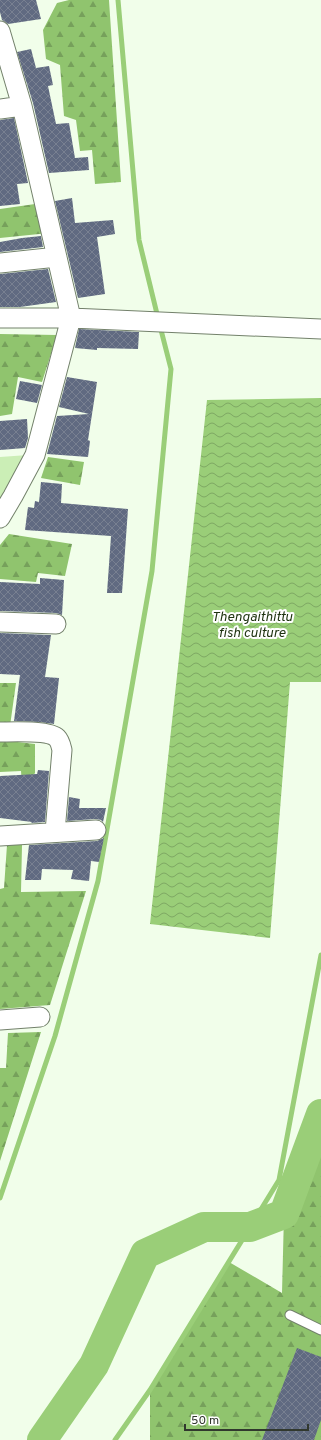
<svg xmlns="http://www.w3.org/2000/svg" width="321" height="1440" font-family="Overpass,sans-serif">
<defs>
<pattern id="forest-firs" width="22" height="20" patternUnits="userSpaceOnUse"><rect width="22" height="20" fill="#90c46e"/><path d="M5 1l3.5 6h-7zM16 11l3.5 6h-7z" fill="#76a05b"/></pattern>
<pattern id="water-waves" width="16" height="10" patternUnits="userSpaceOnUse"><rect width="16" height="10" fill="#9ace78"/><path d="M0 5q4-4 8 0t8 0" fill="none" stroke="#7ea863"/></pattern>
<pattern id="building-cross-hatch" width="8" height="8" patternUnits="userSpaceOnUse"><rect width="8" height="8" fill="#606a81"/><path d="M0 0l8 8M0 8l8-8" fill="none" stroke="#788091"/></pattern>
</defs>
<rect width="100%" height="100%" fill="#f1feea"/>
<path fill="#cbeeb6" d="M28,455L0,514V457Z"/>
<path fill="url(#forest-firs)" d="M69,0H109L121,182L95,184L92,150L80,151L76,120L64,116L60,65L46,59L43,30L57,3Z
M42,203L49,233L0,238V209Z
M0,334L57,335L42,382L18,377L12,414L0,416Z
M48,457L84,462L80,485L41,478Z
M9,534L72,544L65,576L38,573L36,582L0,579V545Z
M0,683H16L10,726H0Z
M0,740L35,744V773L27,784L22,785L21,771L0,772Z
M7,845H22L21,892L86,891L50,1005L0,1009V889L4,888Z
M41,1032L0,1161V1068H6L8,1033Z
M321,1129V1440H150V1390L229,1262L282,1293L284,1214Z"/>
<path fill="url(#water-waves)" d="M321,398V682H290L270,938L150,924L207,400Z"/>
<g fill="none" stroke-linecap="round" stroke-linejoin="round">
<path stroke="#9ace78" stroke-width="5" d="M118,0L139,240L158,318
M0,1198L55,1036L98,881L152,571L171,369L160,326
M115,1440L150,1390L279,1180L321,955"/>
<path stroke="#9ace78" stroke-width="30" d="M42,1440L94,1365L145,1254L204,1227H250L284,1214L321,1114"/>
</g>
<path fill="url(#building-cross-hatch)" d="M0,0H36L41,19L8,24L2,20L0,12Z
M31,49L36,68L49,66L53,85L48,86L56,124L69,123L75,158L88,157L89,170L49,173L33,103L17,52Z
M14,118L28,183L17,184L20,204L0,206V120Z
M72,198L75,223L113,220L115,234L97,237L105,294L78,298L55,201Z
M41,236L43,247L0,252V242L22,238Z
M48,269L56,302L20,307H0V274Z
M79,329L139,332L138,349L97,348V350L75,348Z
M67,377L97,382L88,440L90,441L88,457L47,454L57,416L89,414L59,407Z
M20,381L42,385L37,403L16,399Z
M27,419L28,438L25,448L0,450V421Z
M41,482L62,484L61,503L128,509L122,593H107L111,536L25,530L28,507L34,508L35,501L39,502Z
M40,578L64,580L62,615L56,613L0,611V582L40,584Z
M0,633L51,635L45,677L59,678L54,724L39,722L14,721L20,675L0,674Z
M38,770L49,771L45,822L31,823L32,822L0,818V776L37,774Z
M69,797L80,799L79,808H106L103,822L101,820L95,819L67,821Z
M104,838L99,862L91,861L89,881L71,879L73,870L42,869L41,880H25L29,845L97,841Z
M297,1348L321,1357V1420L314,1440H262Z"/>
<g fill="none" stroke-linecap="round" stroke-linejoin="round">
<defs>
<path id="service" d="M290,1315L321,1330"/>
<path id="minor" d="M0,31L22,106L71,318L35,455L13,496L0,518
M0,109L22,106
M0,263L57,257
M0,318H71L321,329
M0,622L56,624
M0,732C12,732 49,730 57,738C60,741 61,746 62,750L55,832
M0,836L96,830
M0,1020L40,1017"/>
</defs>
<use href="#service" stroke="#73816b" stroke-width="11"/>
<use href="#minor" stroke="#73816b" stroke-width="21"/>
<use href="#service" stroke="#fff" stroke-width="9"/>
<use href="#minor" stroke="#fff" stroke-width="19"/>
</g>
<g text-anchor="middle" stroke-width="4" stroke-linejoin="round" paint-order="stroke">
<g font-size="14" font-style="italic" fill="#1e3310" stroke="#fff">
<text x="252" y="621">Thengaithittu<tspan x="252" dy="16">fish culture</tspan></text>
</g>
</g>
<path d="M185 1424v6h123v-6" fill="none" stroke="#31382e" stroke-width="2"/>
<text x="191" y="1424" font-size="12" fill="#31382e" stroke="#ffffff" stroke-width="3" paint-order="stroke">50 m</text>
</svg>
